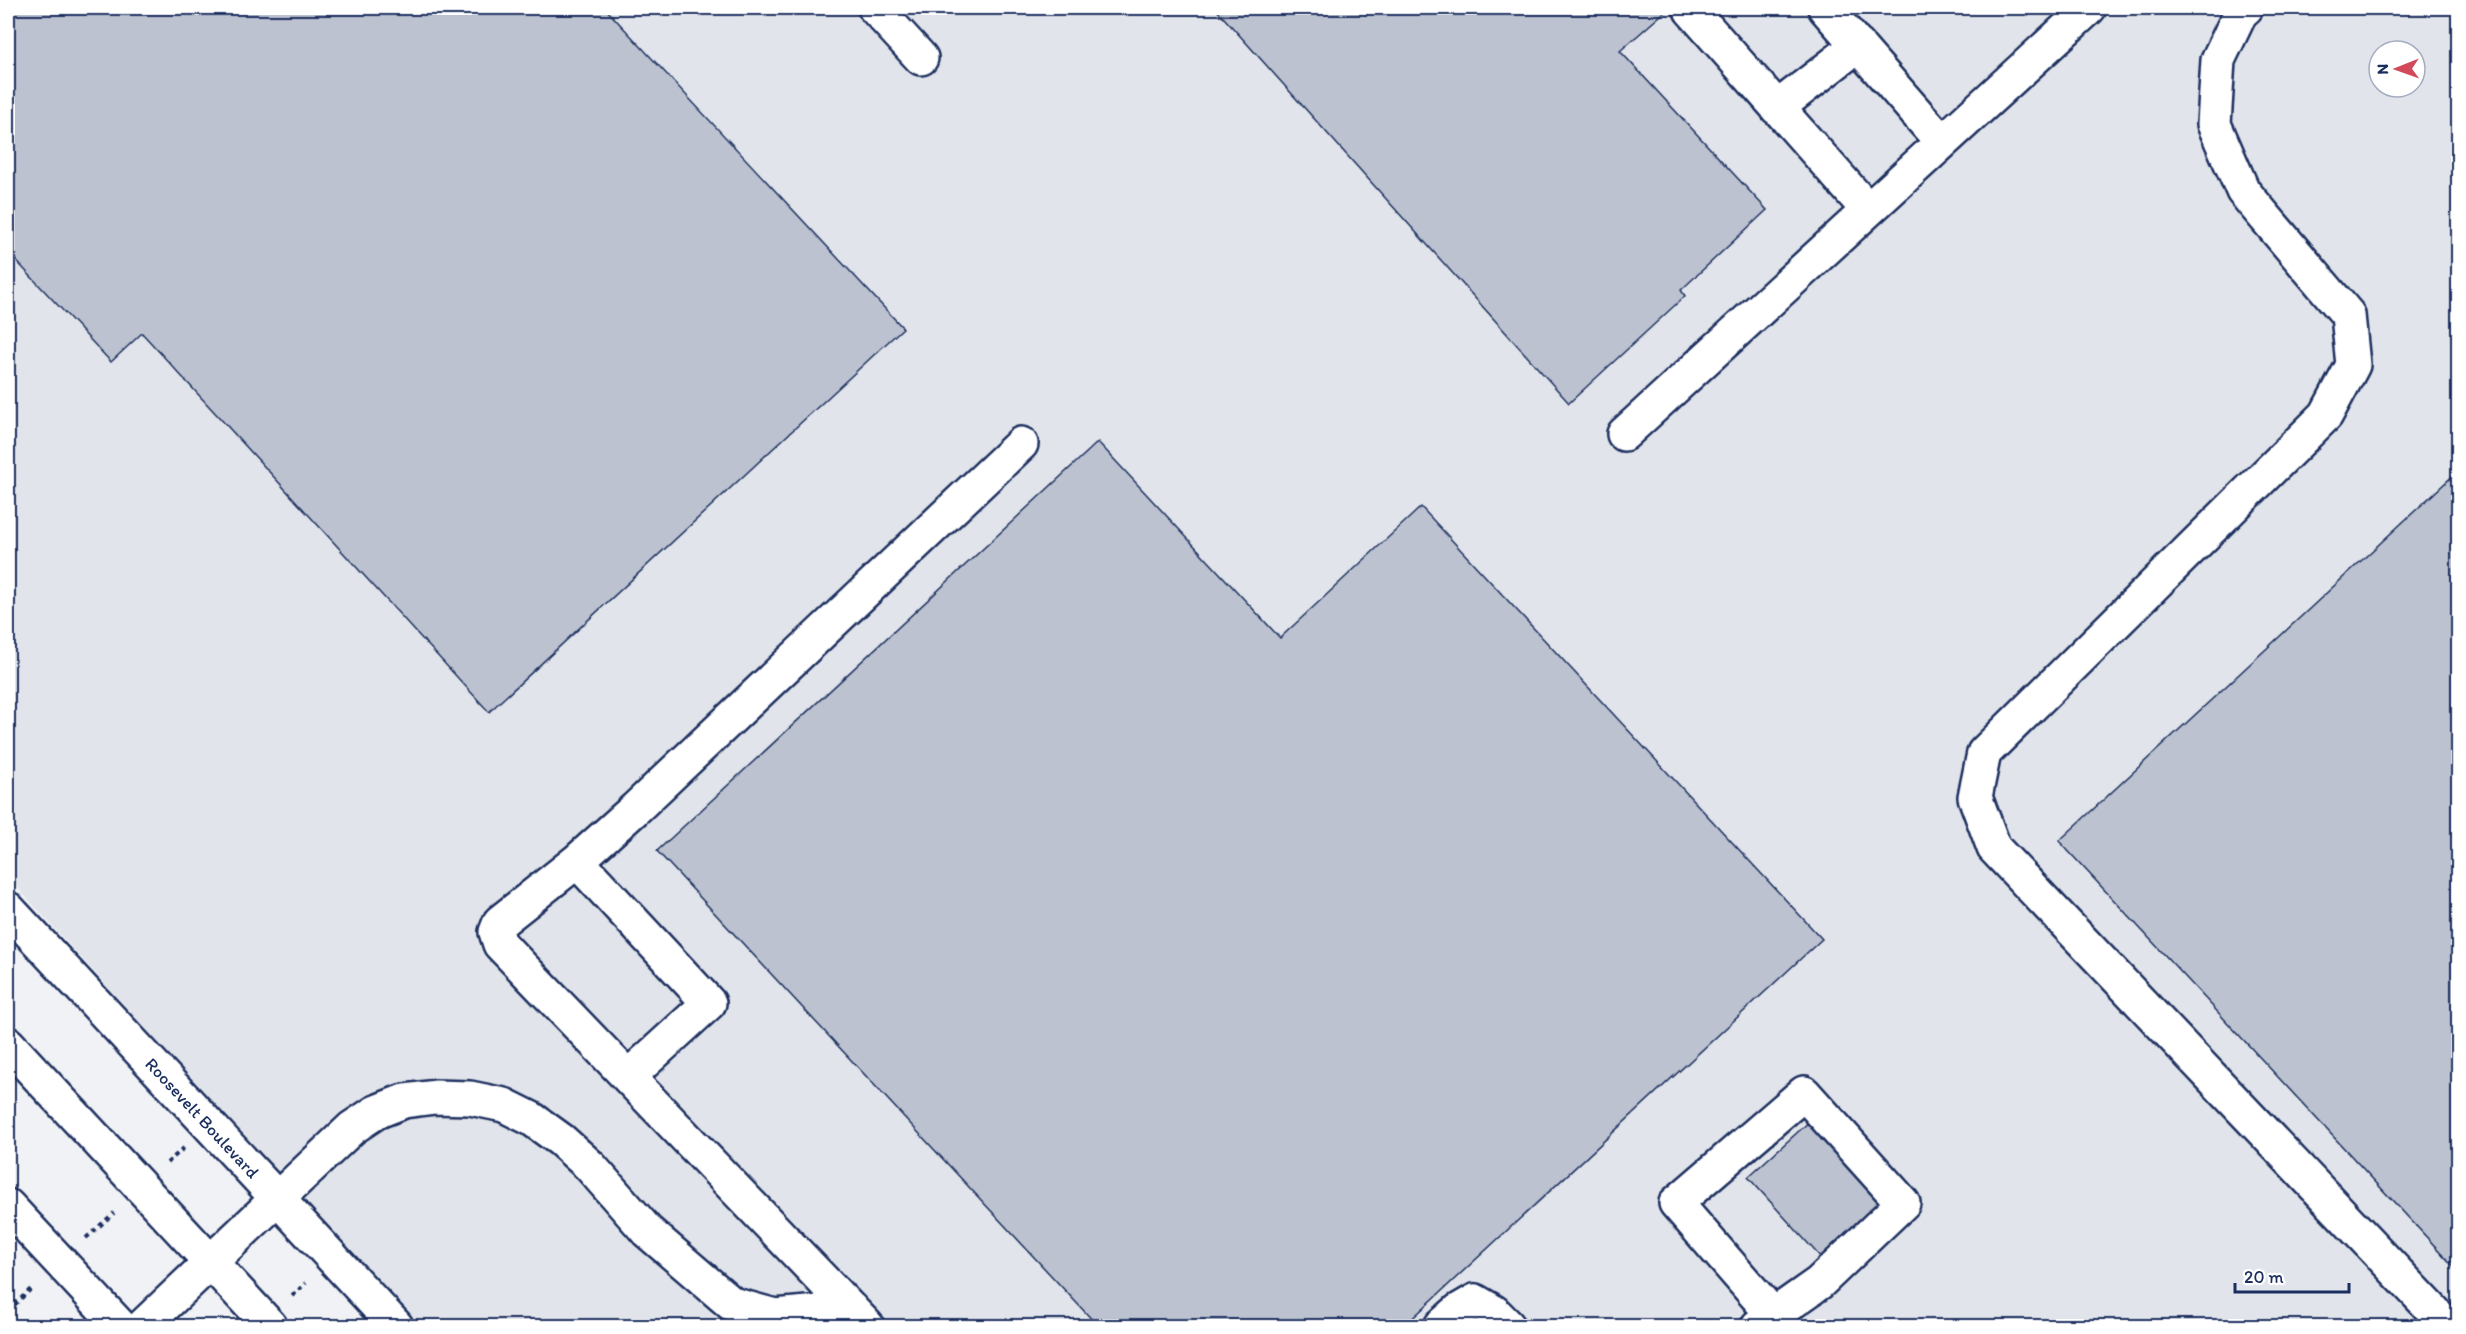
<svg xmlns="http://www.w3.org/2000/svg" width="2466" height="1334" font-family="Itim,sans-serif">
<rect width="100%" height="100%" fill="#f1f2f5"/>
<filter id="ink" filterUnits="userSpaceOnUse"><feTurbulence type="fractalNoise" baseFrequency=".0167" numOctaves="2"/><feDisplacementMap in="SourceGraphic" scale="12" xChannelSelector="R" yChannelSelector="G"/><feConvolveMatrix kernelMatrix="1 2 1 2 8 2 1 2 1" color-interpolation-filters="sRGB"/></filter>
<g filter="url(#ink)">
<path fill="#e1e4ea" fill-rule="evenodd" d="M8,8H2458V1326H415L8,877ZM2379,51H2415V87H2379Z"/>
<path fill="#bcc2d0" stroke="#1b2f5e" stroke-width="1.5" d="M8,8H605L903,328L489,712L142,333L111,362L8,252Z
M1215,8H1669L1620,51L1767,210L1681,290L1685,296L1569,403Z
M1098,442L1280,638L1421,507L1822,939L1404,1326H1098L657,851Z
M2458,471V1271L2059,841Z
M1810,1121L1885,1204L1823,1260L1748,1177Z"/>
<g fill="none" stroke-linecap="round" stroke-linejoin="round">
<defs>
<path id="minor" d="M875,8L921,58
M1825,8L1942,142
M2246,8L2241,12L2218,60L2214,124L2243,191L2348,315L2353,365L2326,415L1984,753L1975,797L1994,848L2448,1326
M1691,10L1868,210
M1777,108L1858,45
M1624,434L2089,8
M577,861L709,1003L628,1077
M277,1199L352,1128L376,1112L404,1101L435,1097L470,1098L504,1105L532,1119L561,1140L590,1166L647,1231L732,1304L775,1316L851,1309
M867,1326L500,944L496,932L500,922L577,861L635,809L1021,444
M1441,1326L1458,1311L1475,1301L1494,1312L1508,1326
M1758,1326L1819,1283L1903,1203L1804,1093L1676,1203L1774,1316"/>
<path id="major" d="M143,1326L277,1199"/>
<path id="highway" d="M8,909L396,1326
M8,1044L270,1326
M8,1206L120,1326"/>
</defs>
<use href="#minor" stroke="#1b2f5e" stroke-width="38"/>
<use href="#major" stroke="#1b2f5e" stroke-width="38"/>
<use href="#highway" stroke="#1b2f5e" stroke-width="38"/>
<path stroke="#1b2f5e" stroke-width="4" stroke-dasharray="4.5 4.5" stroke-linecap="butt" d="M167,1163L184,1148
M86,1238L114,1213
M292,1296L306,1283
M8,1311L33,1287"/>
<use href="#minor" stroke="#fff" stroke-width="33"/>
<use href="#major" stroke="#fff" stroke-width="33"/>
<use href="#highway" stroke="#fff" stroke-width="33"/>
</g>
</g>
<g text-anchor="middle" stroke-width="5" stroke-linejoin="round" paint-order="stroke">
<g font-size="18" fill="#1b2f5e" stroke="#fff">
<text transform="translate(202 1118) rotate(47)" y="6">Roosevelt Boulevard</text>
</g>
</g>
<rect width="2466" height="1334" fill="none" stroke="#fff" stroke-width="30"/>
<rect x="15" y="15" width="2436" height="1304" fill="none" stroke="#1b2f5e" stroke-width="2" filter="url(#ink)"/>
<g transform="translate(2397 69) rotate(269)"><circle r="28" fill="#ffffff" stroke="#a4acbf" stroke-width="1.5"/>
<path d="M0-4.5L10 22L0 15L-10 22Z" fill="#d1495b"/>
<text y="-9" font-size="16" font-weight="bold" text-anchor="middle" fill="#1b2f5e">N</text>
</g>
<path d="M2235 1283v9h114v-9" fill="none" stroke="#1b2f5e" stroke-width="3"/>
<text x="2244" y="1283" font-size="18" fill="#1b2f5e" stroke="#ffffff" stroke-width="4.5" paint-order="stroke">20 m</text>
</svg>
